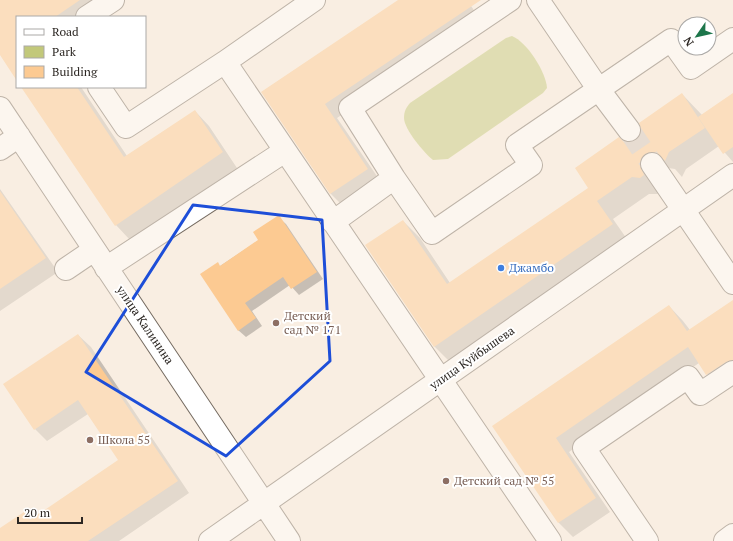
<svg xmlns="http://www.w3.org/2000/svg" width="733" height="541" font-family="'PT Serif',serif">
<rect width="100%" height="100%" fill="#f9eee2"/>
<path fill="#c2c87a" d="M512,36C527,42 546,72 547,88L543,93L448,159L433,160C424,153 404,129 404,118C404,111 406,108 410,103L506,38Z"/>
<path fill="#0003" d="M0,0H117L92,17H17V79L0,54Z
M400,0H467L482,22L337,118L381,182L344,207L331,194L262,92Z
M22,87H81L127,156L195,111L209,126L237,168L130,240L116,225Z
M682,94L702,115L733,94V162L719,146L686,169L682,177L675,169L668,168L662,171L661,192L657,194H649L613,219L629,242L451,363L434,346L403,221L420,238L450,283L590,188L624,143H630L637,141Z
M0,189L58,272L0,311Z
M278,217L286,224L323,279L299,295L290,285L252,311L262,326L246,337L238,330L220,266L259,240Z
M733,301V380L721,388L707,374L699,363L569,452L610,512L573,537L559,523L494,426L669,306L683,321L690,330Z
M78,335L91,347L189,493L119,541H0V530L24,513L31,520L120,461L88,414L47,441L35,429Z"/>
<path fill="#fcca92" d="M0,0H80L55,17H17V81L0,55Z
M398,0H481L325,104L368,169L330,194L261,92Z
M21,87H77L124,157L195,110L223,152L115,226Z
M682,93L705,128L669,152L665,161L657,153L651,152L645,154L641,159L640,165L644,175L640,178L632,177L597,201L613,224L434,347L365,245L403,220L447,284L588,188L575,168L619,137L624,142H630L636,140L641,135V129L639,123Z
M733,93V147L723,154L698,117Z
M0,191L46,258L0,289Z
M279,215L317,272L291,289L283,277L245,303L256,318L238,331L200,274L218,262L220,266L258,240L253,232Z
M733,300V360L726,362L706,375L688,347L556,438L596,498L558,523L492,426L669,305L687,331Z
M78,334L178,481L88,541H0V528L24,512L30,520L118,460L78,400L34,430L3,384Z"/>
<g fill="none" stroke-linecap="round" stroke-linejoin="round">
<path stroke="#d0c6bc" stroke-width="22" stroke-dasharray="22 11" stroke-linecap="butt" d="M629,130L652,164"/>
<defs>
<path id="minor" d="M510,0L350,108L394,178L432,233L531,165L517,145L671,40L691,68L733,39
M538,0L599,90L629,130
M87,17L113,0
M225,62L550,541
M99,87L126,127L225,62L314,0
M0,108L289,541
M0,149L19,136
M652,164L733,283
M333,222L394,178
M106,268L285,151
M66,269L94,250
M210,541L733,175
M647,541L584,448L688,377L700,394L733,372
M725,541L733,535"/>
</defs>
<use href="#minor" stroke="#766c62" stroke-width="24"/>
<use href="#minor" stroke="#fff" stroke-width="22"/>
</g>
<path d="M0 0H733V541H0ZM193,205L322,220L330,361L226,456L86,372Z" fill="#f9eee2" fill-opacity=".55" fill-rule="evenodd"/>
<path fill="none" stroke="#1d4ed8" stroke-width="3" stroke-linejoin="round" d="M193,205L322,220L330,361L226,456L86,372Z"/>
<circle fill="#3f7fe0" stroke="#fff" stroke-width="1.5" cx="501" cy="268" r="4"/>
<g fill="#8d6e63" stroke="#fff" stroke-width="1.5">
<circle cx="276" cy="323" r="4"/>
<circle cx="90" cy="440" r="4"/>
<circle cx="446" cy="481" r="4"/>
</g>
<g text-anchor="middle" stroke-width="4" stroke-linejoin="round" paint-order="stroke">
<g font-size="12" fill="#366cbe" stroke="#fff" text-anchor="start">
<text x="509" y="272">Джамбо</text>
</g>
<g font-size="12" fill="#785e54" stroke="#fff" text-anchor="start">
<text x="284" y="320">Детский<tspan x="284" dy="14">сад № 171</tspan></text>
<text x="98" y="444">Школа 55</text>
<text x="454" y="485">Детский сад № 55</text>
</g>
<g font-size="12" fill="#2c2723" stroke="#fff">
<text transform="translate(145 325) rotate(56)" y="4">улица Калинина</text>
<text transform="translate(472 358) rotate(-35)" y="4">улица Куйбышева</text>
</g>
</g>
<rect x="16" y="16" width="130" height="72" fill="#ffffff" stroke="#aba9a7"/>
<rect x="24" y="29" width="20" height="6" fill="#ffffff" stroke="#aba9a7"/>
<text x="52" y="36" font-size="12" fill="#2c2723">Road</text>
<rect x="24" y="46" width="20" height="12" fill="#c2c87a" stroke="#aba9a7"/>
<text x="52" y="56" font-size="12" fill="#2c2723">Park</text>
<rect x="24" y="66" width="20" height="12" fill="#fcca92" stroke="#aba9a7"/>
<text x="52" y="76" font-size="12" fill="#2c2723">Building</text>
<g transform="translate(697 36) rotate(236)"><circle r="19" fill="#ffffff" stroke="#aba9a7"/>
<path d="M0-3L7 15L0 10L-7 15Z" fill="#1d764b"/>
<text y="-6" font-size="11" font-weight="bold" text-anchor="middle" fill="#2c2723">N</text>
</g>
<path d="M18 517v6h64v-6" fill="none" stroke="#2c2723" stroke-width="2"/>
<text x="24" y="517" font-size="12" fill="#2c2723" stroke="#ffffff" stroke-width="3" paint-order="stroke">20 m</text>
</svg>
